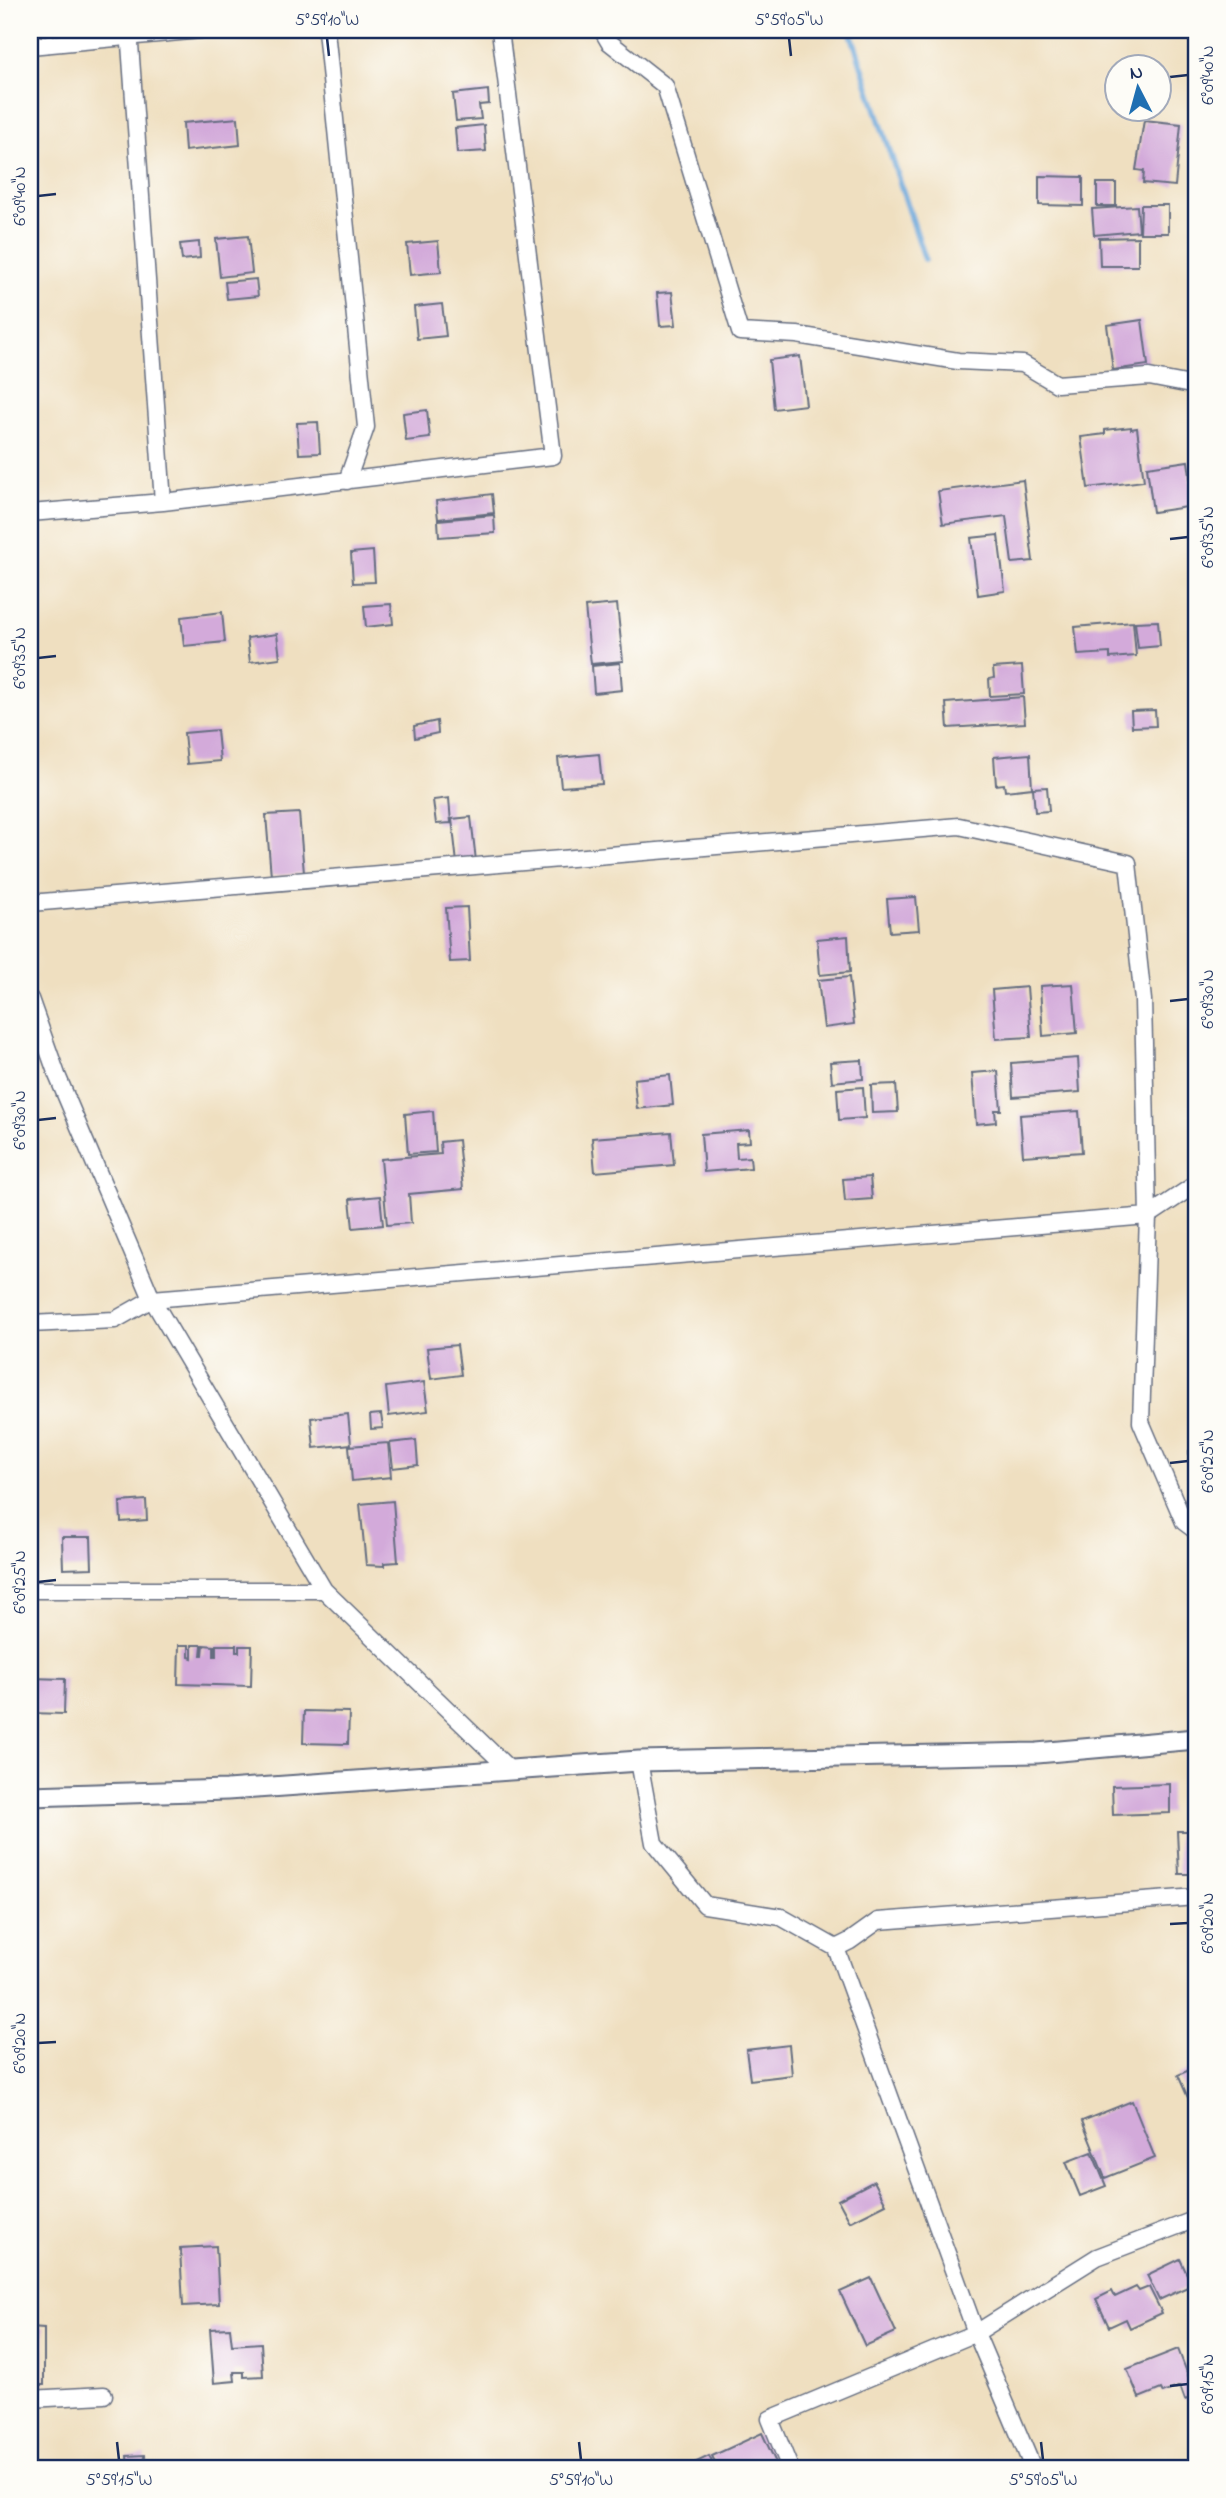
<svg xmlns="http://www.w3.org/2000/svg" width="1226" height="2498" font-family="'Indie Flower',sans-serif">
<rect width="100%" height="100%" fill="#fdfcf7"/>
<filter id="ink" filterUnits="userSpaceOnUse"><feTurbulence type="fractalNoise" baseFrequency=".0143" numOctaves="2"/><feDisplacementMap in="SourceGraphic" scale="14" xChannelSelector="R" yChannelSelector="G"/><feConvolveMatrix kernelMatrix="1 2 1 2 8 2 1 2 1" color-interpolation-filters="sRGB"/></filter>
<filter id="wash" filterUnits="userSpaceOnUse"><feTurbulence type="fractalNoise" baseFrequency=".00686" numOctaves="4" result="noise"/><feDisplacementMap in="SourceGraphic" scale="28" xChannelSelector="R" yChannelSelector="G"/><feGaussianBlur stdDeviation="1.57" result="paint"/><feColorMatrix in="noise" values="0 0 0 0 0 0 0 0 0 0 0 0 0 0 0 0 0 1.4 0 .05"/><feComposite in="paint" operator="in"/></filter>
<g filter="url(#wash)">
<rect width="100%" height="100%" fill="#efdfc0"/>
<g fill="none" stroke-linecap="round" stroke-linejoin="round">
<path stroke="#68a5d9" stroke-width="6" d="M850,30L925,259"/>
</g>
<g id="blocks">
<path fill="#d3aada" d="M488,90L489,104L479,105L481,119L456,121L453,94Z
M238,118L240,145L185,151L183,123Z
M1144,120L1181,124L1175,186L1143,183L1144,171L1136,170Z
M484,125L486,151L457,153L455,128Z
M1039,176L1083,177V206L1039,205Z
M1097,183H1116V206H1097Z
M1141,205H1168V233H1140Z
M1137,206L1139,231L1094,235L1092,209Z
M248,236L252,273L220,277L216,239Z
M1138,237V266H1100L1099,238Z
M438,241L441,272L410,275L407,244Z
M199,242L200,258L182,260L180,244Z
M256,279L258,296L227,299L225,282Z
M672,292L676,325L660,326L657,293Z
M442,304L446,336L417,339L414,307Z
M1142,320L1148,365L1113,370L1107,325Z
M800,356L806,405L774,409L769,360Z
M427,410L430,438L406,441L403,413Z
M318,422L320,453L299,454L297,423Z
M1131,427V429L1137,428L1144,481L1088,488L1081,437L1105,434V430Z
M1188,461L1194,506L1153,512L1147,467Z
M1023,480L1033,561L1012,563L1006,516L943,524L938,491Z
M492,494L494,513L438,519L436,501Z
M494,515L495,533L439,537L438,520Z
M998,535L1005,591L978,595L971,538Z
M373,551L375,582L353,583L351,553Z
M391,604L393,624L366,627L364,606Z
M617,604L623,661L591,664L585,607Z
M222,612L225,642L184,646L181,617Z
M1158,621L1160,646L1138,648L1135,622Z
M1133,622L1136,656L1110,658V653L1078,655L1075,627Z
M277,634L280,658L250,662L247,638Z
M620,663L622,690L594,693L592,666Z
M1022,666L1024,694L990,696L989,679L994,678L993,668Z
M1023,697L1025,723L948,728L946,703Z
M1155,710L1156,726L1132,727L1131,711Z
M437,721L438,733L415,738L414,726Z
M217,730L220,761L187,764L184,733Z
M599,754L602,784L561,787L558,758Z
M1030,754L1032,788L1005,791L1004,784L996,785L994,757Z
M1047,787L1049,811L1035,812L1033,788Z
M449,798L451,823L436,824L433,800Z
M299,813L304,873L271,876L266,815Z
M471,817L476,861L457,863L452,819Z
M916,897L919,930L890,932L887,899Z
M467,907L470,961L450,962L446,908Z
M848,936L850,972L820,975L817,939Z
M849,977L854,1024L824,1028L818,980Z
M1073,984L1077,1033L1043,1036L1040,986Z
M1027,987L1031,1037L996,1039L992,990Z
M1078,1058L1080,1092L1013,1097L1011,1063Z
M862,1060L863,1079L832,1082L830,1062Z
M998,1071L1001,1110H995L996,1122L976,1124L972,1073Z
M670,1075L673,1105L637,1109L634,1079Z
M896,1084L898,1112L872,1113L871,1085Z
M863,1087L865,1118L839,1120L837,1089Z
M433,1111L436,1152L408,1154L405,1114Z
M1079,1111L1082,1152L1023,1156L1020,1115Z
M749,1130L750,1142L736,1143L737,1158L750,1157L751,1168L704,1172L701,1134Z
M671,1132L674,1165L595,1172L592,1138Z
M458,1140L463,1189L409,1194L411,1223L387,1225L381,1159L441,1154L440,1142Z
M870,1177L872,1199L845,1201L843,1179Z
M380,1196L383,1225L353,1228L350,1199Z
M457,1345L461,1375L431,1379L427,1348Z
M424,1382L428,1411L389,1416L386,1387Z
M348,1414L351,1444L314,1448L311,1418Z
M381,1414L383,1428L371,1429L370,1415Z
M416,1440L418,1465L393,1468L390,1443Z
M388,1443L391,1477L352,1481L349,1446Z
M1189,1451H1196V1482H1190Z
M146,1500L147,1520L121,1522L120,1502Z
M393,1501L398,1562L384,1563V1566L366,1565L360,1504Z
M62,1537H91L92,1568L63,1569Z
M179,1645H189V1657L192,1658V1645H202L201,1655H203L204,1645L214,1646V1656H216V1645H236V1652H239V1646H252L251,1686L178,1684Z
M30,1678L65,1679L64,1714L30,1713Z
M304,1711L349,1712L348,1744L303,1743Z
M1170,1784V1813L1113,1815L1112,1786Z
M1177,1831H1196V1874H1179Z
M789,2045L792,2075L750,2080L746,2050Z
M1196,2067V2108L1193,2109L1178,2075Z
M1132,2101L1155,2158L1105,2178L1082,2121Z
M1092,2152L1106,2186L1080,2196L1066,2162Z
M874,2181L886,2204L850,2222L838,2200Z
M216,2246L219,2304L183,2306L180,2248Z
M1180,2259L1192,2285L1159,2300L1147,2275Z
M871,2278L896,2332L865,2346L840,2292Z
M1136,2287L1139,2291L1149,2287L1162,2313L1130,2328L1126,2319L1109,2327L1096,2299L1112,2291L1115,2297Z
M30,2327L44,2328V2385H30Z
M230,2328L232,2345L261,2343L263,2376L244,2377V2372H234L235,2381L214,2383L210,2329Z
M1178,2349L1196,2396L1185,2400L1180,2386L1163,2393L1161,2389L1139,2398L1127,2369Z
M762,2433L777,2465L769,2468H718L712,2456Z
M145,2455L146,2468H128L127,2456Z
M709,2456L715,2468H684Z"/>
</g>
</g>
<g filter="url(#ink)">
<use href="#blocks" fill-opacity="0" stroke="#656d80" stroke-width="2"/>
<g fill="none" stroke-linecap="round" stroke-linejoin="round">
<defs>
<path id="minor" d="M129,30L163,502
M326,30L366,427L347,481
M602,30L609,42L665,86L740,332L797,335L958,361L1023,364L1057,384L1149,377L1196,386
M30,46L201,30
M30,513L163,502L553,456L500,30
M30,903L959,826L1128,863L1143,1000L1148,1216L1141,1422L1184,1522L1196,1531
M30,999L57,1075L152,1299L324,1590L510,1770
M30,1324L115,1320L152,1299L1148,1216L1196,1184
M30,1590H324
M639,1761L654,1843L705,1905L781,1917L836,1948L976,2333L1033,2468
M836,1948L850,1941L878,1921L1196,1897
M30,2399L104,2395
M790,2468L770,2419L976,2333L1097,2257L1196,2219"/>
<path id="tertiary" d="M30,1796L227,1790L639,1761L1037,1753L1196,1739"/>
</defs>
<use href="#minor" stroke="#656d80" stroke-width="19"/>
<use href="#tertiary" stroke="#656d80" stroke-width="23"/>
<use href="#minor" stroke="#fff" stroke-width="16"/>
<use href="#tertiary" stroke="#fff" stroke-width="19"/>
</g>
</g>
<path fill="none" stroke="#1b2f5e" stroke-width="2.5" d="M327,38L329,56M789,38L791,56M1170,77L1188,75M38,196L56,194M1170,539L1188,537M38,658L56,656M1170,1001L1188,999M38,1120L56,1118M1170,1463L1188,1461M38,1582L56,1580M1170,1924L1188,1923M38,2043L56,2042M1170,2386L1188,2384M117,2442L119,2460M579,2442L581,2460M1041,2442L1043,2460"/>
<rect width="1226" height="2498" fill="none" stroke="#fdfcf7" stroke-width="77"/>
<g transform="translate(1138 88) rotate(354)"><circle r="33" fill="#fdfcf7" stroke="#a3aaba" stroke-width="2"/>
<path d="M0-5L12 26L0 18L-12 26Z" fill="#1f6fb2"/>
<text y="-10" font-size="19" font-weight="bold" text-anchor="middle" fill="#1b2f5e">N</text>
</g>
<rect x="38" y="38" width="1150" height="2422" fill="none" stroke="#1b2f5e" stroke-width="2.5"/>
<g font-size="18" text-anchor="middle" fill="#1b2f5e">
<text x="327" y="25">5°59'10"W</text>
<text x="789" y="25">5°59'05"W</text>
<text transform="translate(1207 75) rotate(-90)" y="6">6°09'40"N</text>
<text transform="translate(19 196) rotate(-90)" y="6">6°09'40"N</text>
<text transform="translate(1207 537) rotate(-90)" y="6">6°09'35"N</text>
<text transform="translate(19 658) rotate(-90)" y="6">6°09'35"N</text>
<text transform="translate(1207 999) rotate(-90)" y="6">6°09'30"N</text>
<text transform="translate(19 1120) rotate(-90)" y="6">6°09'30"N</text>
<text transform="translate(1207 1461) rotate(-90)" y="6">6°09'25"N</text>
<text transform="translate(19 1582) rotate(-90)" y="6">6°09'25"N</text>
<text transform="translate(1207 1923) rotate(-90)" y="6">6°09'20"N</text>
<text transform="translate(19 2043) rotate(-90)" y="6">6°09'20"N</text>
<text transform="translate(1207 2384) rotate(-90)" y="6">6°09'15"N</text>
<text x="119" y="2485">5°59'15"W</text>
<text x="581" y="2485">5°59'10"W</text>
<text x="1043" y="2485">5°59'05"W</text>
</g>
</svg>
